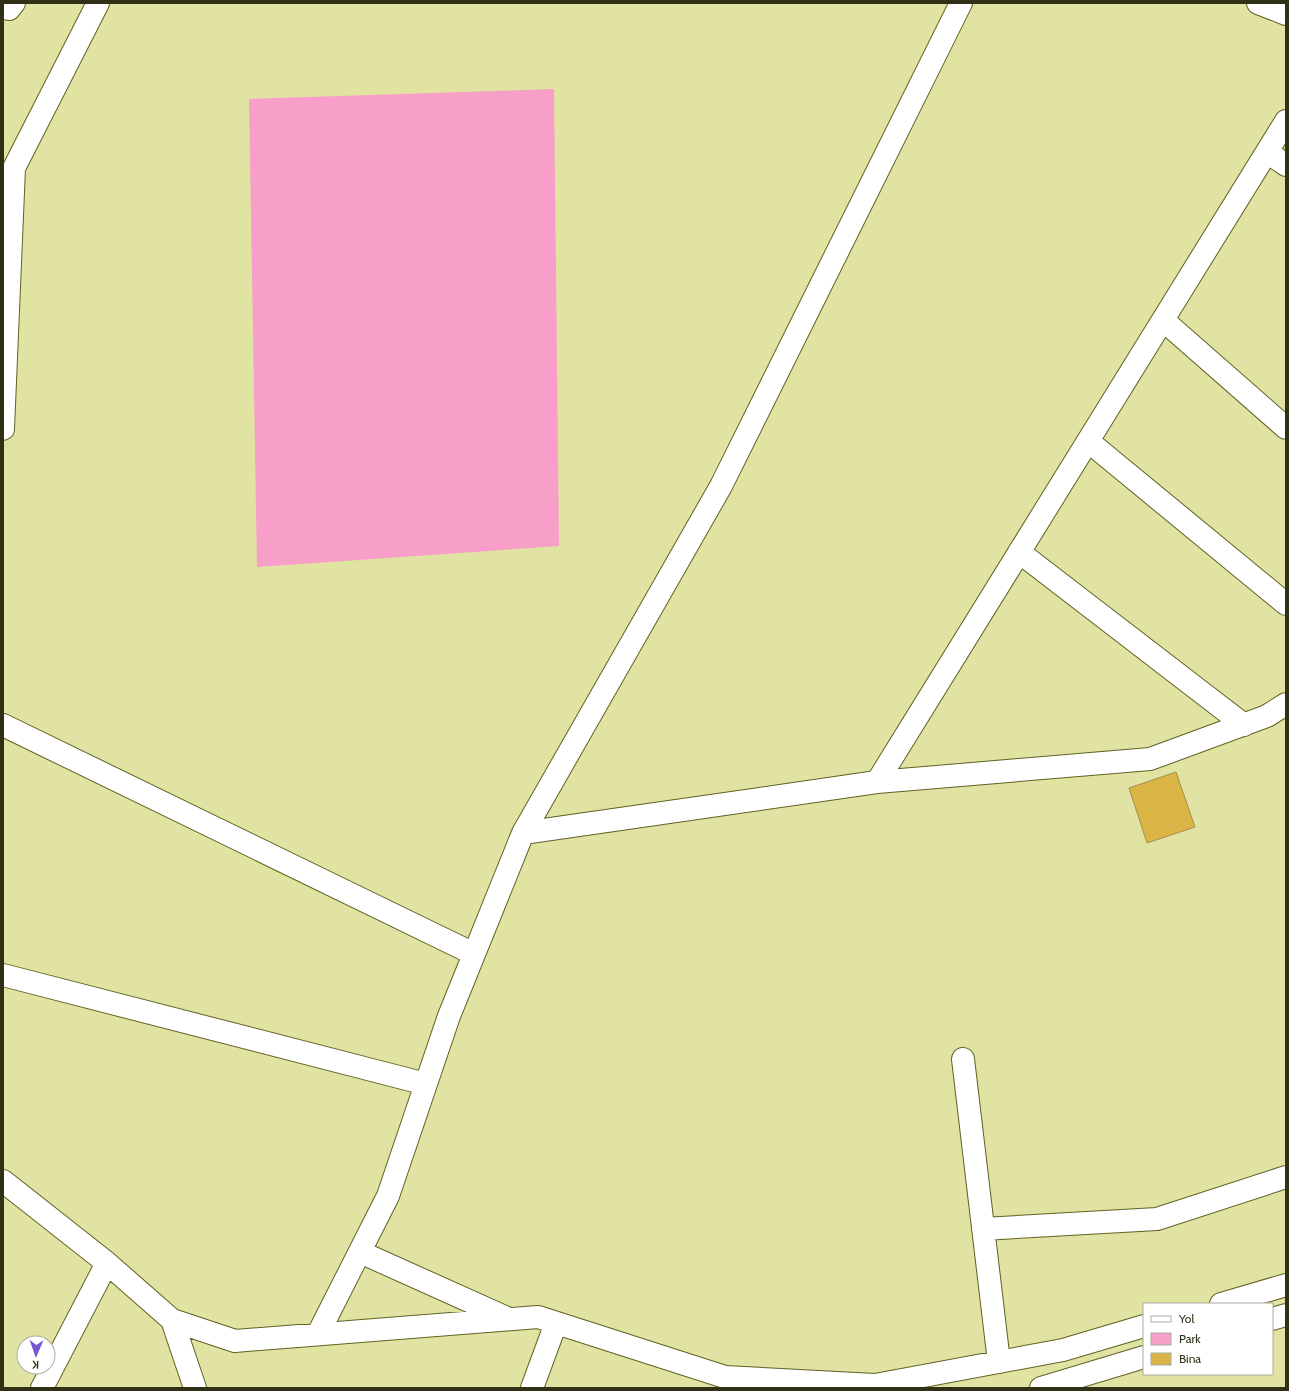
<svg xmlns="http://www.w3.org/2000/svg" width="1289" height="1391" font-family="Cabin,sans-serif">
<rect width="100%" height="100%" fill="#e0e3a2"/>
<path fill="#f79fc8" d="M554,89L559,546L257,567L249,99Z"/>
<path fill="#dab444" stroke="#a38e51" d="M1176,772L1195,827L1147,843L1129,788Z"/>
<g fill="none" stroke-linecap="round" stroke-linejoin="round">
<defs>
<path id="minor" d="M1258,3L1286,14
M3,8L9,9L14,3
M1267,152L1286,165
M1163,320L1286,428
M3,429L14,168L98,3
M1088,441L1286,604
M1019,552L1244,725
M3,725L474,954
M877,782L1286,121
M523,833L877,782L1150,759L1267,716L1286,704
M3,975L426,1084
M963,1059L999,1362
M3,1181L107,1263L172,1320L235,1341L538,1317L725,1377L736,1388
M983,1229L1157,1219L1286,1177
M360,1252L507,1318
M1221,1304L1286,1285
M1272,1319L1286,1315
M172,1320L195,1388
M318,1334L388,1196L449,1016L523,833L721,486L961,3
M725,1377L875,1385L1063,1350L1144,1326
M42,1388L107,1263
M532,1388L556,1323
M1041,1388L1144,1357"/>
</defs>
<use href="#minor" stroke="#606123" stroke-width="24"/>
<use href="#minor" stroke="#fff" stroke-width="22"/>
</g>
<rect width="1289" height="1391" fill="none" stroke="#2f3016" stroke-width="8"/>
<rect x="1143" y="1303" width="130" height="72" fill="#ffffff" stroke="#acaca2"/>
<rect x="1151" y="1316" width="20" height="6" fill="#ffffff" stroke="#acaca2"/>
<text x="1179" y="1323" font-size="12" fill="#2f3016">Yol</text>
<rect x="1151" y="1333" width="20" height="12" fill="#f79fc8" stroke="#acaca2"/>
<text x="1179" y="1343" font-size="12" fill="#2f3016">Park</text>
<rect x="1151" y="1353" width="20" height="12" fill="#dab444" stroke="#acaca2"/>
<text x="1179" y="1363" font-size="12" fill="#2f3016">Bina</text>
<g transform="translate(36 1355) rotate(182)"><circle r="19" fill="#ffffff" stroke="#acaca2"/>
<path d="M0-3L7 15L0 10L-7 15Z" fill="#765ad4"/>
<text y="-6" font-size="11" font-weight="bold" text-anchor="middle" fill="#2f3016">K</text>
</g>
</svg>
